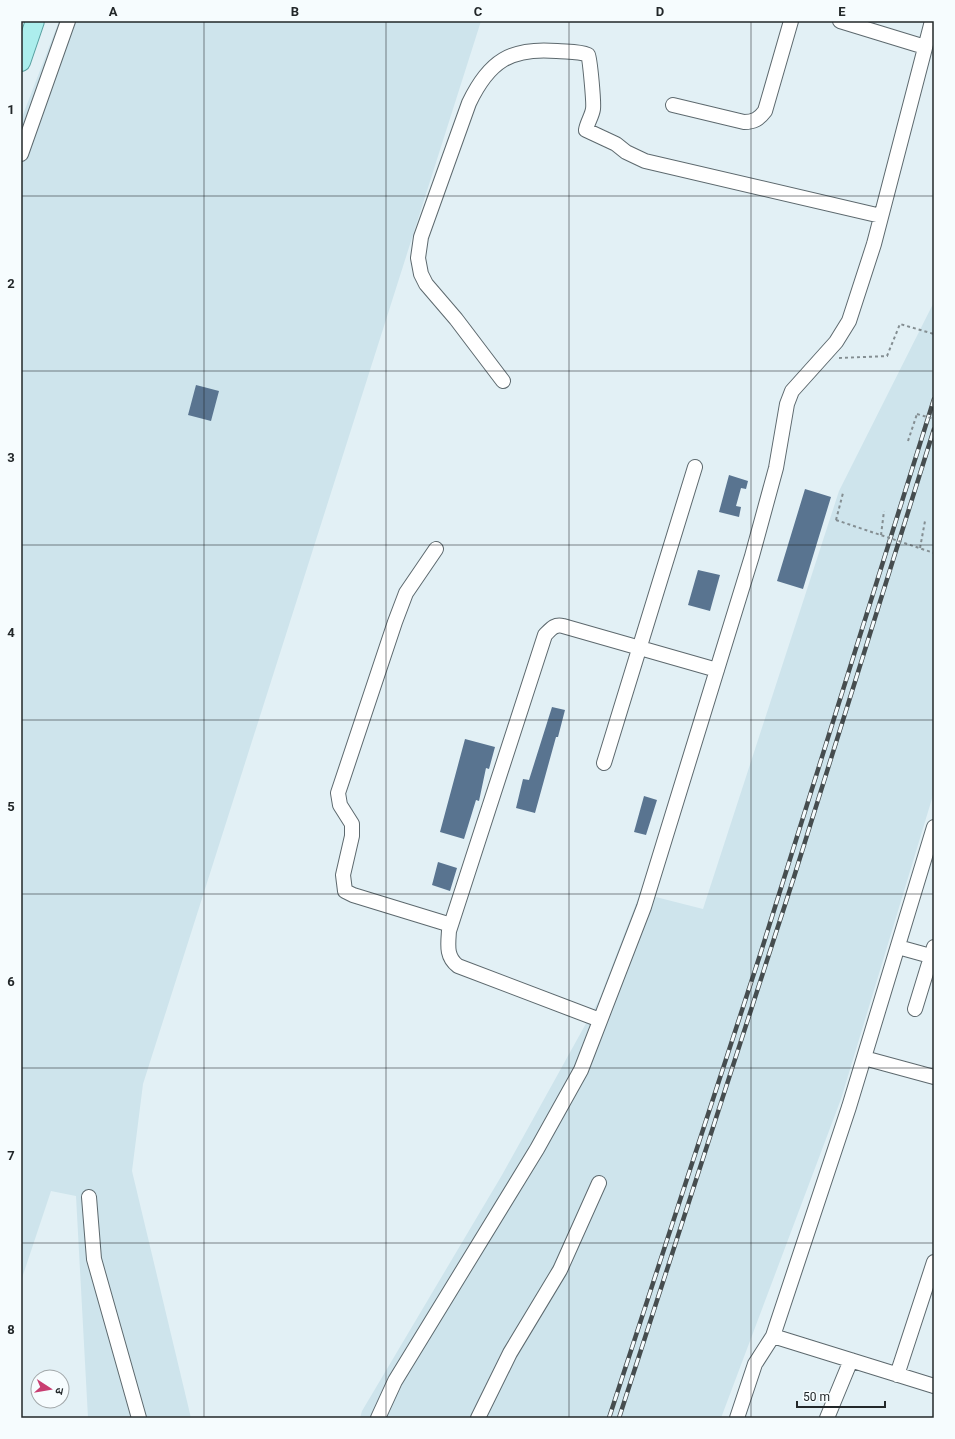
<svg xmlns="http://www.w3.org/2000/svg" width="955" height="1439" font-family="Roboto,'Noto Sans Devanagari',sans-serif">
<rect width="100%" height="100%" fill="#e2f0f5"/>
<path fill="#cee4ec" d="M59,21H481L143,1084L132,1171L191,1418H88L76,1196L51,1191L21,1281V120Z
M934,302V792L841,1099L721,1418H360L362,1411L502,1175L599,1000L640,893L703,909L839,491Z"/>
<path fill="#597490" d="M196,385L219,391L211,421L188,415Z
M729,475L748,481L746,489L741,488L736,506L741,507L739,517L719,512Z
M805,489L831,497L803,589L777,581Z
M698,570L720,575L710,611L688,605Z
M552,707L565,710L558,737H556L535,813L516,808L523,779L529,780Z
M465,739L495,747L489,769L486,768L479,801L476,800L464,839L440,832Z
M644,796L657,800L646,835L634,832Z
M438,862L457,868L450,891L432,885Z"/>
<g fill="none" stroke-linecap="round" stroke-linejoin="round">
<defs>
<path id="minor" d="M840,21L925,47
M673,105L744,122C754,122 759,119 765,111L791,21
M21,154L68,21
M503,381L456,319L426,284L421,274L418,258L421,237L469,103C489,61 511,47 557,51C567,52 579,51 588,55C590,59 594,103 593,109C592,116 587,123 586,130L616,144L626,152L645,161L881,216
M436,549L406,593L395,622L338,793L340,805L352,824V836L343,875L345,891L353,895L451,925
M604,763L695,467
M898,947L934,957
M915,1009L934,947
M600,1020L458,966C446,957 448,945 449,931L545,635C551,629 554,624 563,626L717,670
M864,1058L934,1077
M89,1197L94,1259L139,1418
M773,1336L934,1386
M897,1375L934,1262
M378,1418L395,1381L537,1149L581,1070L644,907L752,556L776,468L787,404L792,391L836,342L849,321L874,244L932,21
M478,1418L510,1353L560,1270L599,1183
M737,1418L755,1364L773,1336L849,1107L934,827
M827,1418L851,1360"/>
<path id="major" d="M21,62L35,21"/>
</defs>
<use href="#minor" stroke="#5d696e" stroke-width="16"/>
<use href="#major" stroke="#58a1a1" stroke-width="20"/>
<path stroke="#848e92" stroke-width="2" stroke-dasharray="3 3" stroke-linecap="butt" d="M839,358L887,356L900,324L934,334
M908,441L917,414
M836,520L843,493
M881,535L884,511
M920,548L925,521"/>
<use href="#minor" stroke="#fff" stroke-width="14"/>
<use href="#major" stroke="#aceeed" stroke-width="18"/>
<defs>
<path id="rail" d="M609,1418L760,955L934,399
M619,1418L794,877L934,429"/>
</defs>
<use href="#rail" stroke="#464d4f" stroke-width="4.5"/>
<use href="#rail" stroke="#f6fcfe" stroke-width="3" stroke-dasharray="9" stroke-linecap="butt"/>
<path stroke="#848e92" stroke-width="2" stroke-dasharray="3 3" stroke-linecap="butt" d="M917,414L934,419
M836,520L934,553"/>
</g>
<path fill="none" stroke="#222729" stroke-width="1" stroke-opacity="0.55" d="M204,21V1418M386,21V1418M569,21V1418M751,21V1418M21,196H934M21,371H934M21,545H934M21,720H934M21,894H934M21,1068H934M21,1243H934"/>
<rect width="955" height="1439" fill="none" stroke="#f6fcfe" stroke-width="44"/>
<g transform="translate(50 1389) rotate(102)"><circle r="19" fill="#f6fcfe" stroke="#a1a7a9"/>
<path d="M0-3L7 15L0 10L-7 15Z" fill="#c83d71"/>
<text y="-6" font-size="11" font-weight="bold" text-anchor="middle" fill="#222729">उ</text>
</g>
<path d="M797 1401v6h88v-6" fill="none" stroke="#222729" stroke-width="2"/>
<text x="803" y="1401" font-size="12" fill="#222729" stroke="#f6fcfe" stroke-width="3" paint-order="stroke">50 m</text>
<rect x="22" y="22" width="911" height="1395" fill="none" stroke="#222729" stroke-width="1.5"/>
<g font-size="13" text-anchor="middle" font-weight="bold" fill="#222729">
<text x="113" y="16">A</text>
<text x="295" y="16">B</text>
<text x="478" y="16">C</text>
<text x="660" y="16">D</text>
<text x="842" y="16">E</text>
<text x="11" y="114">1</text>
<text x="11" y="288">2</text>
<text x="11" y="462">3</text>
<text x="11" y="637">4</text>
<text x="11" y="811">5</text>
<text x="11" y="986">6</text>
<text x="11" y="1160">7</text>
<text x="11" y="1334">8</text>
</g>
</svg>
